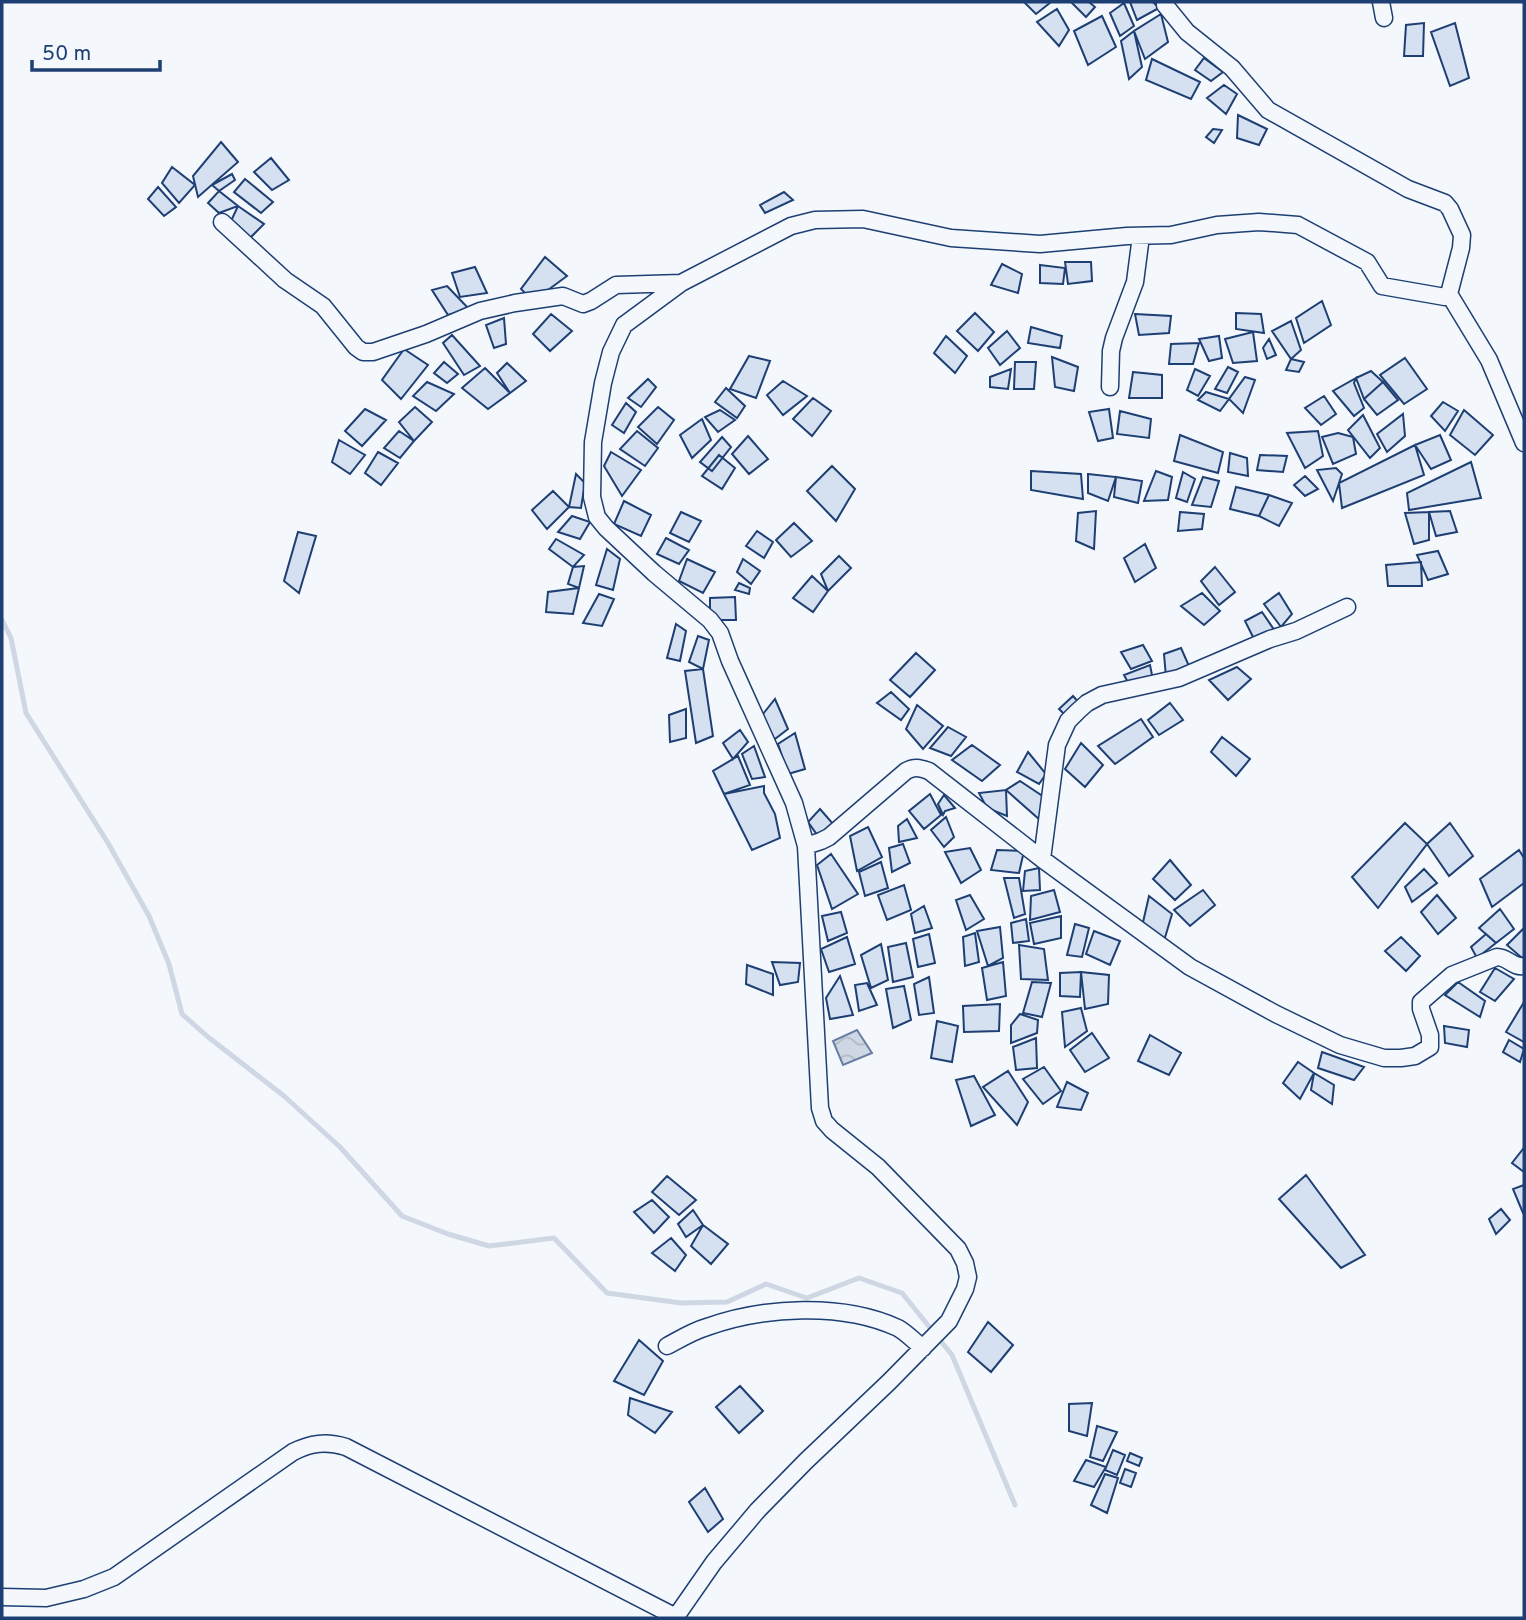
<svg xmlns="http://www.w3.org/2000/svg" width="1526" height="1620" font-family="Overpass,sans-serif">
<defs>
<pattern id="water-waves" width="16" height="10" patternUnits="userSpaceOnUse" patternTransform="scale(1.75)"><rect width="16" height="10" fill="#cfd7e4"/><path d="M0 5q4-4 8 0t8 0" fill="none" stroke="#b1bac7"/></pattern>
</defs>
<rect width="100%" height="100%" fill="#f4f7fb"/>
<path fill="url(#water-waves)" stroke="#687fa3" stroke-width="2" d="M857,1030L872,1053L843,1065L833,1041Z"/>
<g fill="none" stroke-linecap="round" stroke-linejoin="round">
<path stroke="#cfd7e4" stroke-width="5" d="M2,620L11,638L26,713L108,843L149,916L169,964L182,1014L208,1037L284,1096L340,1147L402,1216L448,1234L489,1246L554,1238L607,1293L681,1303L727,1302L766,1284L807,1298L859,1278L902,1293L952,1355L1015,1505"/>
</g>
<path fill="#d5e0f0" stroke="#1d3f73" stroke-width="2" d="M1024,2H1051L1036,14Z
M1071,2H1089L1095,7L1086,17Z
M1130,2H1153L1159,8L1137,20Z
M1124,3L1134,26L1120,36L1110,13Z
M1057,9L1069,30L1059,46L1037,22Z
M1161,14L1168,42L1145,59L1134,31Z
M1102,16L1116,47L1088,65L1074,31Z
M1424,23L1423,56H1404L1406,25Z
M1455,23L1469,78L1450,86L1431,32Z
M1134,31L1142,67L1129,79L1121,41Z
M1204,58L1223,72L1211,81L1195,70Z
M1152,59L1200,82L1191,99L1146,80Z
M1224,85L1237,94L1226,114L1207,98Z
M1238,115L1267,129L1259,145L1237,138Z
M1213,129L1222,130L1214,143L1206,137Z
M221,142L238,162L198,197L193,176Z
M271,158L289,180L272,190L254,172Z
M172,167L195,185L179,203L162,183Z
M232,174L235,180L219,191L212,185Z
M245,179L273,202L261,213L234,192Z
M158,187L176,207L164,216L148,199Z
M219,191L238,206L219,213L208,203Z
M784,192L793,200L765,213L760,205Z
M238,206L264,224L250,238L231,221Z
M545,257L567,276L533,301L521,289Z
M1065,262H1091L1092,281L1068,284Z
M1002,264L1022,274L1018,293L991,285Z
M1040,265L1065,268L1063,284L1040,283Z
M475,267L487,293L460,297L452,273Z
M447,286L469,309L448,315L432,290Z
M1322,301L1331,325L1304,343L1296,318Z
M975,313L994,332L978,351L957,331Z
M1236,313L1261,314L1264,333L1236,329Z
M551,314L572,331L550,351L533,334Z
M1135,314L1171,316L1169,333L1139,335Z
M504,318L506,344L494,348L486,325Z
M1291,321L1301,350L1291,359L1272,331Z
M1031,327L1062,336L1060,348L1028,343Z
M1007,331L1020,348L1000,365L988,348Z
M1253,332L1257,361L1233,363L1225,339Z
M452,335L480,366L464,375L443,343Z
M946,336L967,356L955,373L934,353Z
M1219,336L1222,358L1209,361L1199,339Z
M1269,339L1276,355L1267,359L1263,348Z
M1199,343L1193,364H1169L1171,344Z
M404,349L428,365L401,399L382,380Z
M749,356L770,361L756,398L730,389Z
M1052,357L1078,367L1074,391L1055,387Z
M1405,358L1427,389L1404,404L1380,375Z
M1291,359L1304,362L1299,372L1286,370Z
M444,362L458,374L447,383L434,373Z
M1015,362H1036L1034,389H1014Z
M507,363L526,381L510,393L497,373Z
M1228,367L1238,372L1227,393L1215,389Z
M485,368L510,393L488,409L462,388Z
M1011,369L1008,389L990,387V377Z
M1195,369L1210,376L1198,396L1187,390Z
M1371,371L1383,382L1364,399L1356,378Z
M1133,372L1162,375V398H1129Z
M1245,377L1255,380L1243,413L1229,399Z
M1356,378L1354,383L1364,408L1354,416L1333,391Z
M648,379L656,387L641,407L628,398Z
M783,381L807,396L783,415L767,395Z
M427,382L454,394L436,411L413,396Z
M1383,382L1398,400L1377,415L1364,399Z
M726,388L745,406L737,418L715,402Z
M1206,392L1229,399L1220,411L1198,400Z
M1324,396L1336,414L1321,425L1305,408Z
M813,398L831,411L812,436L793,419Z
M1443,402L1458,411L1445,431L1431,416Z
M626,403L636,412L624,433L612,425Z
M415,407L432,422L414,441L399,422Z
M658,407L674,420L657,444L638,427Z
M365,409L386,420L362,446L345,431Z
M1109,409L1113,438L1098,441L1089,412Z
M720,410L735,420L718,432L705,417Z
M1464,410L1493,435L1475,455L1450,435Z
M1120,411L1151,419L1149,438L1117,434Z
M1403,414L1405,436L1387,452L1377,434Z
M1363,415L1380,448L1370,458L1348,430Z
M702,419L711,440L692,458L680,435Z
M399,431L414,441L400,458L384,448Z
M637,431L658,448L645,466L620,449Z
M1318,431L1323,456L1305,468L1287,433Z
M1338,433L1353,437L1356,454L1333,464L1322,437Z
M1180,435L1223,452L1218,473L1174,461Z
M1440,435L1451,460L1431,469L1415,445Z
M748,436L768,459L749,474L732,454Z
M722,437L731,447L712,471L700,462Z
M339,440L365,455L350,474L332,462Z
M1415,445L1424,475L1342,508L1339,483Z
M378,452L398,463L381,485L365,473Z
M611,452L641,470L622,496L604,466Z
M1230,453L1247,458L1248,476L1228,472Z
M719,455L735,468L722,489L702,476Z
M1260,455L1287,456L1283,472L1257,470Z
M1471,462L1481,498L1409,510L1407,493Z
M832,466L855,489L836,521L807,491Z
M1336,468L1342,474L1333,501L1317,470Z
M1031,471L1081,474L1083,499L1031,490Z
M1156,471L1172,477L1168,500L1144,501Z
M1183,472L1195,479L1187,502L1176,498Z
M576,474L585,483L581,508L569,507Z
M1088,474L1116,477L1108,501L1088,493Z
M1305,476L1318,489L1305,496L1294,485Z
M1116,477L1142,481L1138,503L1114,497Z
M1203,477L1219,481L1211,507L1192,505Z
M1236,487L1269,495L1259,516L1230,509Z
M553,491L569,507L547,529L532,510Z
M1269,495L1292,503L1279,526L1259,516Z
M624,501L651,515L641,536L614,524Z
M1096,511L1094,549L1076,541L1078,513Z
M1450,511L1457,532L1436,536L1429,512Z
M681,512L701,521L689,542L670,533Z
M1180,512L1204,514L1202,529L1178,531Z
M1429,512V540L1414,544L1405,513Z
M572,516L590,522L580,539L558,532Z
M794,523L812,541L791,557L776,540Z
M757,531L773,542L764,558L746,546Z
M298,532L316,536L299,593L284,581Z
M666,538L689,550L679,564L657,554Z
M556,539L584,555L573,567L549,549Z
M1145,544L1156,568L1135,582L1124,558Z
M607,549L620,559L613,590L596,585Z
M1438,551L1448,574L1428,580L1417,555Z
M839,556L851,568L828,591L821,574Z
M687,559L715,572L703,593L679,581Z
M743,559L760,571L751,584L737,572Z
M1421,562L1422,586H1388L1386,565Z
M584,566L579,588L568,584L573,567Z
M1215,567L1235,592L1219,605L1201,581Z
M812,576L828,591L813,612L793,598Z
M739,583L750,588L749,594L735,590Z
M579,588L573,614L546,612L548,592Z
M1202,593L1220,611L1204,625L1181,606Z
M1279,593L1292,614L1281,627L1264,604Z
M599,594L614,599L602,626L583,623Z
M735,597L736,620H710V598Z
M1262,612L1275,631L1254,639L1245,621Z
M676,624L686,631L680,661L667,658Z
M698,636L709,640L703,669L689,662Z
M1143,645L1152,661L1131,669L1121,652Z
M1181,648L1189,666L1166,677L1164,654Z
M916,653L935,670L910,697L890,680Z
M1150,665L1153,680L1130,686L1124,675Z
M1237,667L1251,679L1228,700L1209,680Z
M703,669L713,736L696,743L685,671Z
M891,692L909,709L901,720L877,703Z
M1073,696L1080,704L1066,716L1059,709Z
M775,699L788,729L771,742L763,714Z
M1170,703L1183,720L1159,735L1148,720Z
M917,705L943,726L923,749L906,729Z
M686,709V738L670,742L669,715Z
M1141,719L1153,737L1115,764L1098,746Z
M948,727L966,737L951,756L930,748Z
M740,730L748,742L733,759L723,743Z
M795,733L805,769L788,774L778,744Z
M1222,737L1250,759L1236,776L1211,752Z
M1081,743L1103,765L1085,787L1065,769Z
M972,745L1000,765L982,781L952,760Z
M754,746L765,777L752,779L742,754Z
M1028,752L1046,774L1039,784L1017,772Z
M738,756L750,785L724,794L713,771Z
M1020,781L1044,797L1040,820L1006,790Z
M764,786V793L775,814L780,838L752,850L724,794Z
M1006,790L1007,816L987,808L979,793Z
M930,794L941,815L924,829L909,811Z
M944,795L955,808L945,811L943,815L938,804Z
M820,809L834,825L818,836L808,822Z
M946,817L954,837L944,847L931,830Z
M907,819L917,838L899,842L898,826Z
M1405,823L1427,844L1378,908L1352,877Z
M1450,823L1473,856L1449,876L1427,844Z
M868,827L882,857L857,871L850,836Z
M903,844L910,863L892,872L889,848Z
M970,848L981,870L961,883L945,852Z
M997,850L1024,851L1019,873L991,870Z
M1519,850L1524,858V883L1492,907L1480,879Z
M831,854L858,894L832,909L817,865Z
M1170,860L1191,885L1175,900L1153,879Z
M881,862L888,888L865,896L859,872Z
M1039,868L1040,890L1023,891L1025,871Z
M1424,869L1437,883L1412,902L1405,887Z
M1004,878H1019L1025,914L1014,918Z
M904,885L911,910L887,920L878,895Z
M1054,890L1060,912L1030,920L1031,896Z
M1203,890L1215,905L1190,926L1174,910Z
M970,895L984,919L966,930L956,900Z
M1437,895L1456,918L1438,934L1421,912Z
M1149,896L1172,914L1164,941L1141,931Z
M924,906L932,928L915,933L911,914Z
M1500,909L1514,929L1496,943L1479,928Z
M841,912L847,933L828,941L822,916Z
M1061,916V938L1034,944L1030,923Z
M1026,919L1029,941L1013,943L1011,923Z
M1075,924L1089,928L1082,957L1067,955Z
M1000,927L1003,958L988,966L977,931Z
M1524,928V956L1522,958L1507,945Z
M1094,931L1120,941L1110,965L1086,954Z
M975,933L979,962L965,966L963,937Z
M929,934L935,963L918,967L913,939Z
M1486,934L1496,943L1477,958L1471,947Z
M847,937L855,964L829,972L821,949Z
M1401,937L1420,956L1406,971L1385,951Z
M906,943L913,977L893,982L888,947Z
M881,944L888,980L871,988L861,955Z
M1019,945L1044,949L1048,980L1021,979Z
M772,962L800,963L798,982L780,985Z
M1003,962L1006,996L987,1000L982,968Z
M747,965L773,974V995L746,984Z
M1495,968L1514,979L1495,1001L1480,992Z
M1081,972L1109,975L1108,1004L1085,1009Z
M1081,972L1080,997L1060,996V973Z
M840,976L853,1015L830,1019L826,998Z
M929,977L934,1013L919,1015L914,984Z
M1032,982L1051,983L1042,1017L1023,1013Z
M1458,982L1485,1001L1480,1017L1445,995Z
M867,983L877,1005L859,1011L855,985Z
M904,986L911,1020L893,1028L886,989Z
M1524,1002V1042L1506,1032Z
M1000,1004L999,1031L964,1032L963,1006Z
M1081,1008L1087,1031L1065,1047L1062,1012Z
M1020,1014L1038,1020L1037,1033L1011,1043V1025Z
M937,1021L958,1026L952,1062L931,1058Z
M1444,1026L1469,1030L1467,1047L1445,1043Z
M1092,1033L1109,1058L1085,1072L1070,1050Z
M1150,1035L1181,1053L1169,1075L1138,1061Z
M1036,1038L1037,1068L1016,1070L1013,1047Z
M1509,1040L1524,1049L1520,1062L1503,1052Z
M1322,1052L1364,1067L1354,1080L1318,1068Z
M1298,1062L1314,1073L1300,1099L1283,1083Z
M1044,1067L1061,1091L1043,1104L1023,1079Z
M1008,1071L1028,1102L1017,1125L983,1087Z
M1314,1073L1334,1085L1332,1104L1311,1090Z
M974,1076L995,1115L971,1126L956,1080Z
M1067,1082L1088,1093L1081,1110L1057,1107Z
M1523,1149L1524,1150V1172L1512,1163Z
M1306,1175L1365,1255L1341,1268L1279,1199Z
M667,1176L696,1200L679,1215L652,1192Z
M1524,1185V1213H1523L1513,1189Z
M652,1200L669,1217L654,1233L634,1212Z
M1501,1209L1510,1220L1496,1234L1489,1219Z
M693,1210L703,1225L686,1237L678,1224Z
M703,1225L728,1244L711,1264L691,1246Z
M671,1238L686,1255L675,1271L652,1253Z
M988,1322L1013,1345L991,1372L968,1352Z
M639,1340L663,1361L644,1395L614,1381Z
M740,1386L763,1411L739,1433L716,1407Z
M630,1398L672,1412L655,1433L628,1415Z
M1092,1403L1087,1436L1069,1431V1404Z
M1097,1426L1117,1432L1103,1461L1090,1457Z
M1113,1450L1125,1455L1117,1475L1105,1470Z
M1130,1453L1142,1458L1139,1466L1127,1461Z
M1086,1460L1106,1467L1094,1487L1074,1481Z
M1125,1469L1136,1473L1131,1487L1120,1483Z
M1105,1474L1118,1478L1107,1513L1091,1505Z
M705,1488L723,1519L708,1532L689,1502Z"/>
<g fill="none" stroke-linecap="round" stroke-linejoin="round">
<defs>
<path id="minor" d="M1381,2L1384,18
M222,222L285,280L323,306L356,347L363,352H373L426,334L480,311L515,303L563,296L583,304L591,301L616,285L681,283
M1449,294L1489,360L1524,443
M1110,387L1111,351L1114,338L1135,282L1141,236
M806,846L821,841L829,837L906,771C915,766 920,768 929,771L1042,859L1190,967L1276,1014L1340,1045L1384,1058H1401L1415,1056L1430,1047V1035L1421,1009V1002L1452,975L1497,957C1508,957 1513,968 1524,966
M1042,859L1057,745L1068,721L1078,711L1087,703L1102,695L1179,678L1270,639L1296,631L1347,607
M667,1346C680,1339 693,1331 707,1327C763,1307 842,1302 898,1328C907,1333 915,1342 923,1348
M2,1597L46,1598L84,1589L114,1577L293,1452C311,1443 326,1441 346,1447L676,1617
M675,1618L714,1562L758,1510L806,1461L889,1382L949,1321L965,1289L968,1277L965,1263L958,1249L878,1167L832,1130L824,1121L820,1108L806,846L794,803L730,661L720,633L710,620L654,573L606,528L597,517L592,497L593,442L603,383L611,352L624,325L681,283L791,226L815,220L863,219L951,238L1040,244L1127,236L1171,235L1217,225L1259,222L1298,225L1367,262L1382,286L1445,297L1449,294L1461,248L1462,235L1450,209L1445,203L1408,189L1268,110L1232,68L1187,32L1165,5V2"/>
</defs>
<use href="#minor" stroke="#1d3f73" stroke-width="19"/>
<use href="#minor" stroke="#f4f7fb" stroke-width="16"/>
</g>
<rect width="1526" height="1620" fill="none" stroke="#1d3f73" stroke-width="7"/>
<path d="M32 60v10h128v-10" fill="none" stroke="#1d3f73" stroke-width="3.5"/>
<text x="42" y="60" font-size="21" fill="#1d3f73" stroke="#f4f7fb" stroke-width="5" paint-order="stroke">50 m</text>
</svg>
